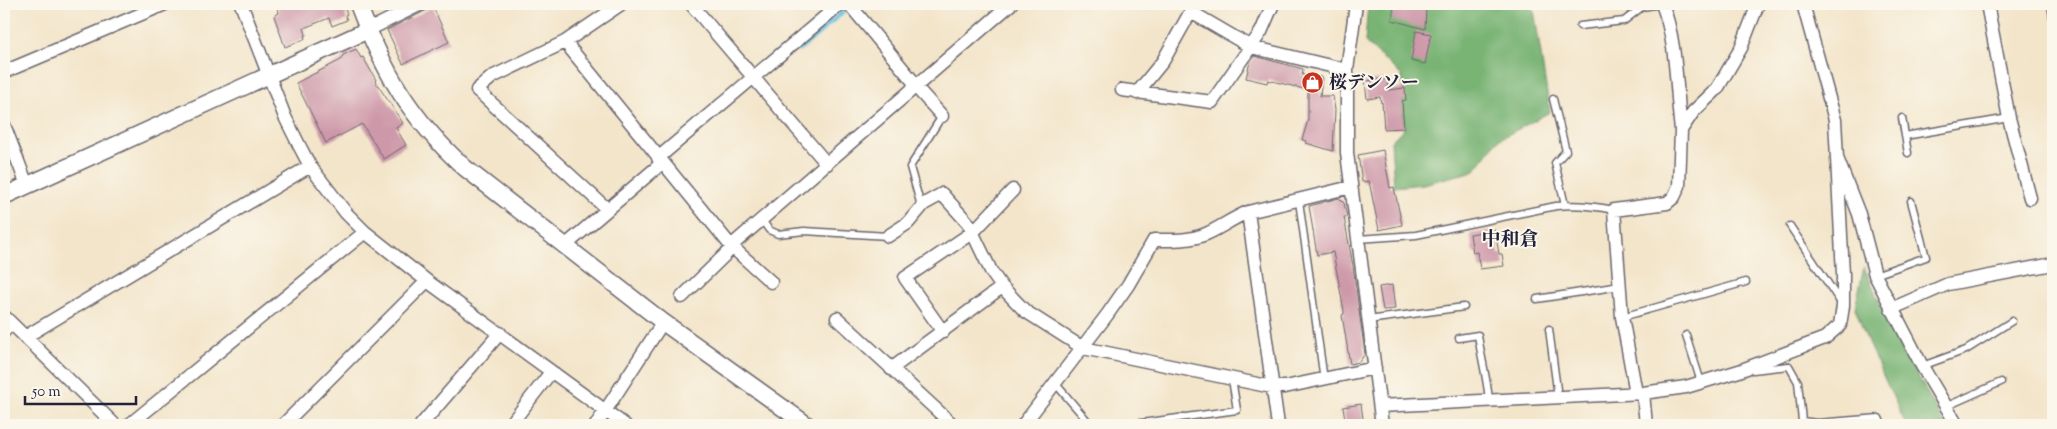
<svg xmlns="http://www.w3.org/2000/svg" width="2057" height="429" font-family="'Sorts Mill Goudy','Noto Serif JP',serif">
<rect width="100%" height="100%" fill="#fbf7ec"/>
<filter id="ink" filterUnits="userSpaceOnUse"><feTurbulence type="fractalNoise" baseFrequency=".02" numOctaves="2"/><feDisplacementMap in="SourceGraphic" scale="10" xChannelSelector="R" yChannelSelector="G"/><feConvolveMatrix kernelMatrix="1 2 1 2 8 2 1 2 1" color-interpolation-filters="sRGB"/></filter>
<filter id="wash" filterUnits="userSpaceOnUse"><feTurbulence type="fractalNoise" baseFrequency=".0096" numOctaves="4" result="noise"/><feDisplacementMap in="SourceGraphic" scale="20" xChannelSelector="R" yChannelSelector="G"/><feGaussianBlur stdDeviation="1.12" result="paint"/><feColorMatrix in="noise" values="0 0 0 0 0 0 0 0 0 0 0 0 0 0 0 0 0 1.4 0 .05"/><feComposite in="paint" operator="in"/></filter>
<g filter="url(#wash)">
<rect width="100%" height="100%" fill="#f3e5ca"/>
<path fill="#79b474" stroke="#4e6b58" d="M1368,4H1527L1534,10L1550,112L1498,140L1474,171L1423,184L1394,187L1391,141L1404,128L1402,76L1365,42Z
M1864,267L1886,318L1945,425H1906L1868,343L1855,308Z"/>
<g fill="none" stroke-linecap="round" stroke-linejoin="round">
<path stroke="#61bbdf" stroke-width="4.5" d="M799,50L850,6"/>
</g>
<g id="blocks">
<path fill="#cd98a9" d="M276,4H343L347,14L345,15L347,20L332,26L329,18L304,28L306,35L304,36L305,39L285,47L274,16L279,13Z
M1394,4H1416L1426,7L1425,29L1392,20Z
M433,7L449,42L403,64L387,30Z
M1416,31L1431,34L1425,64L1411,61Z
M356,49L361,58L363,57L376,80L375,81L403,123L396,128L406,145L384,159L362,124L326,143L296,83L341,60L343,55Z
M1254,56L1303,69L1302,75L1322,77L1320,96H1333L1335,110L1333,151L1306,143L1307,141L1302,140L1308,120V90L1268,80L1267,83L1246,78L1250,62Z
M1387,79L1388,90L1405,88L1406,100L1402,101L1404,128L1384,129L1382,102L1381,103L1380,97L1367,99L1365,81Z
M1383,150L1390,188L1394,187L1402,225L1379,230L1369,181L1362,182L1358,155Z
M1339,198L1344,203L1347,217H1344L1353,266L1365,354L1359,362L1350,364L1342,315L1344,314V311L1333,252L1317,255L1309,206Z
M1495,230L1499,254H1502L1504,266L1480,269L1477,252L1473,253L1470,234Z
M1392,285L1395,309L1383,310L1379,287Z
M1361,404L1364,425H1346L1343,407Z"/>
</g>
</g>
<g filter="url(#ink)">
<use href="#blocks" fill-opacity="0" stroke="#6b666d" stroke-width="1"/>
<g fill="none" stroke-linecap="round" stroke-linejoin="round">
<defs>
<path id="service" d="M2051,4L2053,18
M1580,26L1624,21L1642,7L1661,4
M1553,99L1566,151L1555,163L1565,205
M1902,118L1908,153
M1905,136L2009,118
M1299,201L1324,380
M921,206L910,167L942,116
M762,220L769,230L778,234L804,231L888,236
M1790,226L1841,303
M1358,239L1416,235L1556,206C1576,204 1594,206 1614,210
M1875,275L1926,257L1911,201
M1537,299L1620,286
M1622,317L1746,282
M1368,320L1464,307
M1549,329L1558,397
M1686,335L1701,382
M4,336L13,325
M1459,338L1478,335C1481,357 1487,378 1489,400
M1922,366L1966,350L2012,321
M1753,370L1789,366L1798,382L1802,421L1817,423L1879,418L1882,425
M1055,383L1091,425
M1945,407L2001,382
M1127,425L1237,410L1232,379
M2010,425L2013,424"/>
<path id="minor" d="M241,4L285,117L300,147L310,166L346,213L365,232L427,281L625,425
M691,4L827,164
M849,4L917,86
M1356,4L1347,70V153L1382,425
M1662,4C1677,41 1676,90 1681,130
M1803,4L1835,120L1837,158L1859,214L1875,275L1922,366L1957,425
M1987,4L2009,118L2030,198
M1191,12L1251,47L1347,70
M368,30L421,4
M565,42L731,246L771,282
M4,72L165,4
M916,87L942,116
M1122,90L1212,102L1261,32L1273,4
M1137,93L1163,61L1195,4
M4,125L27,185
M658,158L840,4
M607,209L477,90L492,77L565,42L621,4
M1248,212L1278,425
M888,236L908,223L924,204L942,194L968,223L992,273L1002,287L1025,311L1083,348L1272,387H1285L1375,368
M566,245L662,163
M731,246L1011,4
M682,297L732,248
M1891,309L1948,284L2053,264
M4,316L115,425
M837,318L953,425
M943,332L905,278L973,232L1013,190
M25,337L310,166
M891,369L1002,287
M1636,393L1622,317L1614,210L1667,203L1674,197L1679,186L1681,130L1693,112L1717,89L1741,48L1758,4
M1643,393L1646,425
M1380,406L1643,393L1686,387L1739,371L1825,338L1840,325L1843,306V274L1837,158
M129,425L365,232
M283,425L427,281
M421,425L500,333
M510,425L551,372
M596,425L663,322
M1023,425L1107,315L1128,285L1154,240C1172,240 1189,241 1206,234C1220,228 1233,218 1248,212L1351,187"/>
<path id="tertiary" d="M358,4C384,73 410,118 465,168L663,322L807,425
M4,196L368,30"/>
</defs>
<use href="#service" stroke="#6b666d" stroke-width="9"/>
<use href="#minor" stroke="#6b666d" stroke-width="15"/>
<use href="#tertiary" stroke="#6b666d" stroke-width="19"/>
<use href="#service" stroke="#fff" stroke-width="6"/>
<use href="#minor" stroke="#fff" stroke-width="12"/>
<use href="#tertiary" stroke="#fff" stroke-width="16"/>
</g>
</g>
<defs>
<symbol id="shop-disc" viewBox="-11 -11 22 22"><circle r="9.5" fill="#c8321e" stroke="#fbf7ec"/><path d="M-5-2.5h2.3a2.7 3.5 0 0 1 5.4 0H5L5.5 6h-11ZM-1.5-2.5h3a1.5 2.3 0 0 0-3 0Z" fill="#fff"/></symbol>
</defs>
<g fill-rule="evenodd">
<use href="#shop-disc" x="1300" y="70" width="25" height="25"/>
</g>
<g text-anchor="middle" stroke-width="4" stroke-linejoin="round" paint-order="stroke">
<g font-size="18" font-weight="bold" fill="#22223b" stroke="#fbf7ec" text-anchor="start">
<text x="1329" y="88">桜デンソー</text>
</g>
<g font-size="19" font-weight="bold" fill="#22223b" stroke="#fbf7ec">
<text x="1510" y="245">中和倉</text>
</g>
</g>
<rect width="2057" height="429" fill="none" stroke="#fbf7ec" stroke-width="20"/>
<path d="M25 396v8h111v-8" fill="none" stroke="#22223b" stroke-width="2.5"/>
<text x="32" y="396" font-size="15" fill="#22223b" stroke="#fbf7ec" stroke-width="4" paint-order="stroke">50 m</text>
</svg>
